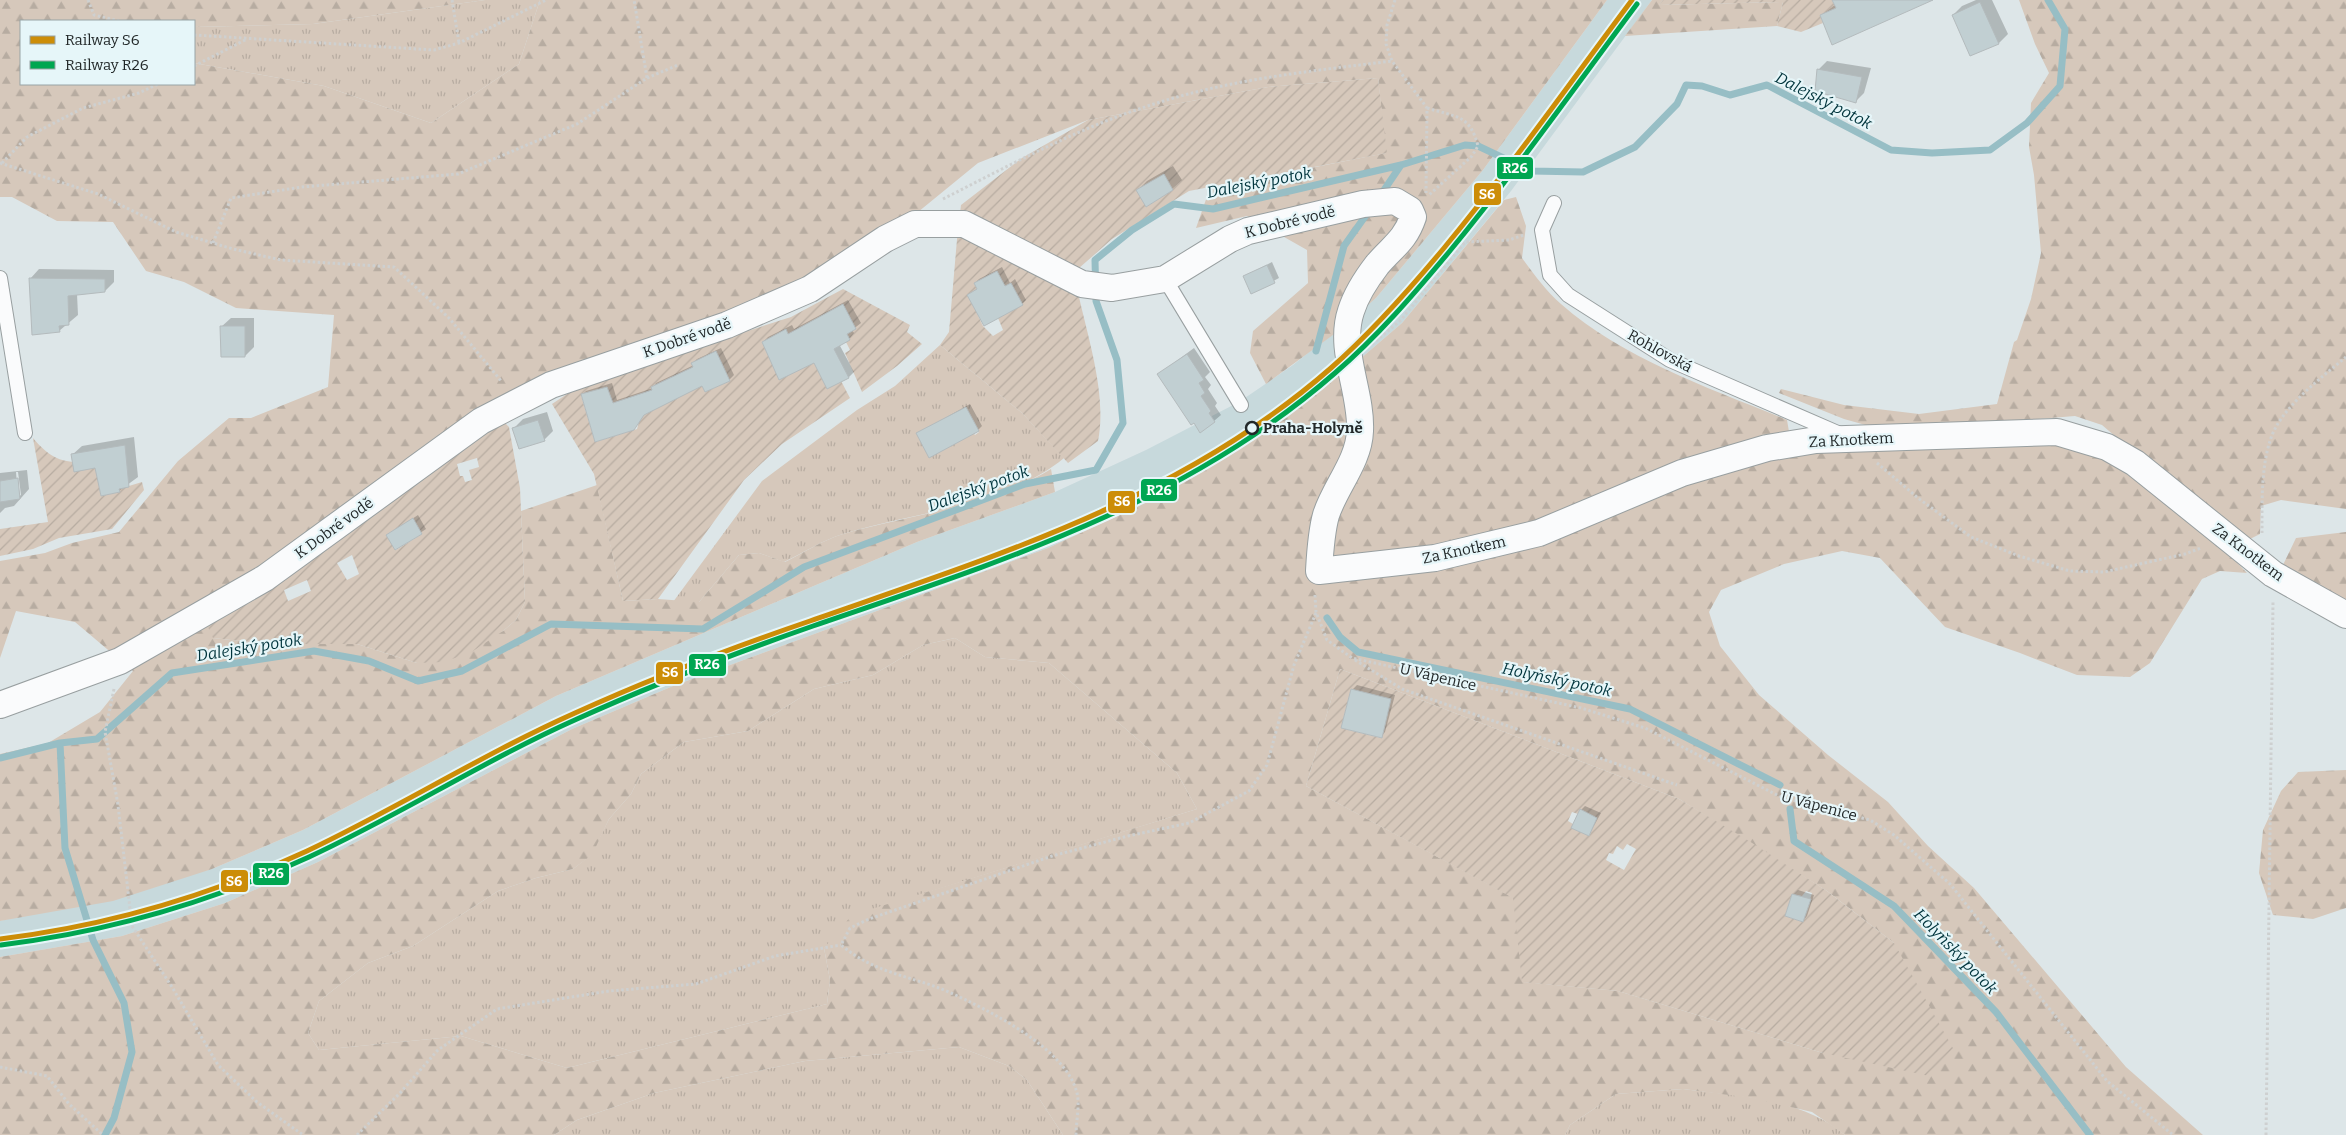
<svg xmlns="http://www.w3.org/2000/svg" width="2346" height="1135" font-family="Bitter,serif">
<defs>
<pattern id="grass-tufts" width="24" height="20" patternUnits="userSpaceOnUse" patternTransform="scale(1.25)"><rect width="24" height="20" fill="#d6c8bb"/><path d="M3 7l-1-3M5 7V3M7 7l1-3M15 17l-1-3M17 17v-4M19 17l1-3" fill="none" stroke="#b7aca1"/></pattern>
<pattern id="forest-firs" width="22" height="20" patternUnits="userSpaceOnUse" patternTransform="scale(1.25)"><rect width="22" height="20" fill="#d6c8bb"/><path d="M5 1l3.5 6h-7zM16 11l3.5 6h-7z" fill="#b7aca1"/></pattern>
<pattern id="garden-furrows" width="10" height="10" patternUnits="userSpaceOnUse" patternTransform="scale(1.25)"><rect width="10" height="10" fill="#d6c8bb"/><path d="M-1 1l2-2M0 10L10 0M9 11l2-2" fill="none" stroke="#b7aca1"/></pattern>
</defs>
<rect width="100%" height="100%" fill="#dde6e8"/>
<path fill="#c7d9dc" d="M1607,0H1652L1511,191L1402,323L1360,359L1258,436L1154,499L1048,548L673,686L572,729L318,862L225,903L122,936L0,957V921L212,869L303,830L556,696L917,542L1055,492L1146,450L1239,402L1293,365L1376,298L1483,170Z"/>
<path fill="url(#grass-tufts)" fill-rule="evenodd" d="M485,0H540L519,64L431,123L324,86L194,63V27L313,24Z
M940,345L1022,413L1064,458C1003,508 916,511 843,534C823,540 803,553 784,562L759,553L739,555L699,602H673L762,481L857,410L895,386ZM966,407L979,432L975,435L971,429H925Z
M955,638L985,657L1049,663L1177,773L1197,809L922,894L824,948L830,980L827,1004L567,1068L461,1036L319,1050L308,1033L319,1001L368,963L413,946L498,891L536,878L573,869L591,855L609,819L631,794L641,774L684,742L748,731L814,689L873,675L923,645Z
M959,1047L1009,1066L1027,1080L1063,1135H554L577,1120L654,1093L805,1061Z
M1683,1089C1738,1096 1802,1098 1845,1135H1565L1570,1125L1616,1094Z"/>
<path fill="url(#forest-firs)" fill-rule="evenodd" d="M0,0H485L313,24L194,27V21H21V84H194V63L324,86L431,123L519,64L540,0H1607L1483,170L1376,298L1337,332L1266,384L1250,353L1253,331L1308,283L1307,250L1247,216L1196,228L1210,188L1386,153L1378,78L1268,87L1088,120L978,163L885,239L810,289L518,402L213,638L266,644H357L417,663L503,631L516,620L525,602L521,511L597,485L623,601L658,599L699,602L739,555L759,553L785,562C803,553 823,540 843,534C912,514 989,507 1051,469L1055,492L917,542L556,696L303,830L212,869L113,901L0,921V754L48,743L100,712L133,671L75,622L16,611L0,658V561L45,553L72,543L119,532L178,461L229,418H251L328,387L334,315L236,308L184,282L146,271L113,222L57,221L12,197H0Z
M1652,0H1663L1659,5L1783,2L1777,26L1625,36Z
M2019,0H2346V509L2281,500L2261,506L2260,534L2248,540L2150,466L2102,425L2075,416L1887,431L1844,419L1779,393L1781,389L1844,405L1919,414L1997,404L2014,342L2017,340L2031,299L2041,253L2034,175L2029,147L2031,103L2049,73L2035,44Z
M1516,197L1526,226L1522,258C1534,274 1546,291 1561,304C1625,360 1710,388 1787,420L1792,449L2085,441L2200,524L2247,573L2220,571L2202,579L2150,663L2130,677L2077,675L2020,653L1945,627L1880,558L1842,551L1784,564L1721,590L1709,612L1720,646L1759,695L1828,755L1888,802L1928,846L1974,888L2126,1067L2203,1135H1845L1812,1112L1752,1098L1683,1089L1616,1094L1570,1125L1565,1135H1063L1027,1080L1009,1066L959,1047L805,1061L654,1093L577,1120L554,1135H0V957L122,936L225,903L318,862L572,729L673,686L1048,548L1154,499L1258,436L1360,359L1402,323L1504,200ZM955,638L985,657L1049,663L1177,773L1197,809L852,915L824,948L830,980L827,1004L567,1068L461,1036L319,1050L308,1033L319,1001L368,963L413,946L498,891L536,878L573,869L592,855L609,819L631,794L641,774L684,742L748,731L814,689L873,675L923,645ZM1340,669L1679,799L1827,891L1894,943L1823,1053L1618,991L1523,982L1514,898L1306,786Z
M2346,532V610L2283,565L2296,538Z
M2346,770V908L2313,919L2273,915L2259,873L2263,830L2281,791L2298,772Z"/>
<path fill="url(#garden-furrows)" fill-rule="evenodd" d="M1663,0H1832L1836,8L1820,15L1823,23L1801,32L1777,26L1783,2L1659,5Z
M1378,78L1387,153L1189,191L1112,239L1070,276L960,213L961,205L1022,158L1088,120L1268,87ZM1164,174L1173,190L1146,207L1137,190Z
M958,228L1079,297C1089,341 1107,397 1098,441L1068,463L1022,413L940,345L949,332ZM997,271L1005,286L1011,283L1022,305L998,318L1003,330L993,336L983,326L968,295L977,289L974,283Z
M843,289L910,325L907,332L922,344L897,366L862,392L845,353L850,350L846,342L850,339L847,334L856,329L843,304L810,322L850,398L782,444L744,480L658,599L623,601L594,474L552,404L582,384L791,317ZM786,330L789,335L780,379L762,342ZM716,351L730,381L705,392L692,363ZM671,377L672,378L660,407L651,387ZM607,387L613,403L628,398L639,422L637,429L595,442L581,395Z
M499,417L509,427L520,488L525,602L516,620L503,631L470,653L443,662L417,663L357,644H266L213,638L207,625ZM477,458L479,467L469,470L472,480L465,482L463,476H460L457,464ZM413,519L422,534L396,550L386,535ZM352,555L359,574L347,580L337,563ZM307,580L311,591L288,601L284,590Z
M33,438C53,462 68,465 99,460L103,484L99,485L101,496L119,492V489L142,482L144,490L112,529L59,538L33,549L0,556V529L48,522Z
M1340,669L1679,799L1749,841L1827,891L1894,943L1954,1050L1929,1076L1823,1053L1618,991L1522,982L1513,898L1306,786ZM1351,689L1391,699L1381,738L1341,728ZM1580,810L1597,818L1589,836L1572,828L1573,824L1568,821L1572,812L1578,814ZM1627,844L1636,849L1624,870L1606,860L1609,853L1613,854L1617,846L1623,850ZM1806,891L1812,893L1803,922L1785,916L1792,894L1802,896Z"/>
<path fill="#0003" fill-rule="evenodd" d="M1834,0H1927L1821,16L1836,4Z
M1976,0H1992L2008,34L1999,43L1971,55L1953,15L1962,6Z
M1827,61L1871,68L1864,93L1855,102L1818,70Z
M1173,166L1182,180L1172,189L1138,190L1147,181Z
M1272,262L1279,278L1252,292L1245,276Z
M1002,267L1010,283L1015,279L1026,300L1022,304L969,295L978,288L975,283L979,279Z
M39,269L114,270V282L105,291L77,294L78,315L59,331L30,279Z
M848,300L861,323L852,330L854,333L849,339L839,344L854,372L849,377L828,387L815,361L763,342L768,337L792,325L794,329Z
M231,318H254V347L245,356L221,327Z
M721,348L734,375L729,380L703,385L646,412L634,429L582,395L586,391L612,383L617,400L653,388L656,383L694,365L693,363L697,359Z
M1194,348L1210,372L1205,377L1211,385L1208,389L1217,403L1215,406L1221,415L1214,421L1159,374Z
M970,404L982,426L978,430L918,433Z
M547,412L553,431L544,440L514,428L523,419Z
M134,437L138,477L119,491L96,467L72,455L82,446Z
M27,470L29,489L14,506L5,508L0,513V473ZM16,472H18L21,495L18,497Z
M418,515L426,529L396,549L388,535Z
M1357,685L1395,695L1385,732L1381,737L1352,690Z
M1585,806L1601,813L1589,835L1581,810Z
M1798,890L1814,895L1807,916L1803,921L1787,915L1794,894Z"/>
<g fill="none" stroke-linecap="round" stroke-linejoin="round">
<path stroke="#97bec5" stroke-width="7" d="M1380,196L1401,165
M1316,351L1344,246L1369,211
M1327,618L1340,637L1358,652L1630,709L1780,785
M60,743L65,848L93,940L124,1003L132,1052L114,1118L105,1135
M0,758L60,743L97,739L172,673L314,651L369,661L418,681L462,671L551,624L703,629L804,567L1025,484L1096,470L1123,423L1117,360L1096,301L1095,260L1132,230L1174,204L1213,209L1401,165L1465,145L1478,146L1531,171L1583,172L1635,147L1677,104L1686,85L1702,86L1730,95L1767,85L1891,150L1932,153L1990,150L2027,123L2060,86L2065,29L2048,0
M1790,809L1794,841L1894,906L1996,1012L2090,1135"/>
</g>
<path fill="#c1cfd2" stroke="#b4bbbd" d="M1832,0H1933L1832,45L1820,15L1836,8Z
M1980,2L1999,44L1970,56L1952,15Z
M1817,69L1862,77L1856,103L1815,91Z
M1164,174L1173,190L1146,207L1136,190Z
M1267,265L1275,283L1251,294L1243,276Z
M997,271L1005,286L1011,283L1023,305L984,326L967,295L977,289L974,283Z
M29,278L105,279V292L68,296L69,325L59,326L60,332L32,335Z
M843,304L856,329L847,334L850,340L834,349L849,378L827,389L814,363L779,380L762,342L786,329L788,334Z
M220,326H245V357H221Z
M716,351L730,381L705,392L702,386L644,415L634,430L595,442L581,394L607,387L613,403L652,390L651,387L693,367L691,363Z
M1187,354L1204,380L1199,383L1205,393L1201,396L1211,411L1209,413L1215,422L1200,433L1194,423L1191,425L1157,374Z
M966,407L979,431L929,458L916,433Z
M538,420L545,441L519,449L512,428Z
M125,445L129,487L119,489L120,492L101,496L95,468L74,472L71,454Z
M18,478L20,499L0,502V481Z
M413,518L422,534L395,550L386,535Z
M1351,689L1391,699L1382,738L1341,728Z
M1580,809L1597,818L1589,836L1571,828Z
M1792,894L1811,899L1803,922L1785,916Z"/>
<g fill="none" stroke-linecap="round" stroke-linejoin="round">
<defs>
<path id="lane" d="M1554,203L1542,230L1550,275L1568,295L1670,360L1840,434
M0,278L25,433
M1165,279L1241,405"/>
<path id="street" d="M0,705L120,661L265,578L481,421L551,385L727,325L810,289L885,239L915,224H964L1082,284L1112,288L1165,279L1230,239L1248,231L1363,204L1384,202L1395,201L1410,210L1413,217C1405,241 1392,247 1377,265C1367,278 1356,295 1351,311C1338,350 1362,392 1360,431C1359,461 1335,487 1326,515C1321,533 1320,553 1319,571L1435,558L1539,533L1682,473L1767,448L1816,440L2057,432L2107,447L2135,463L2273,574L2346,615"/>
</defs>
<use href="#lane" stroke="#989fa0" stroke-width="16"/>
<use href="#street" stroke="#989fa0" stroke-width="28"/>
<path stroke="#ced0d0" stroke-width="3" stroke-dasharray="2.5 2.5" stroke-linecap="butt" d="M88,0L94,15L119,21
M452,0L459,43
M1395,0L1387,25L1386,44L1392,61L1427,108L1426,193
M194,35L434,50L459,43L546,0
M194,66L247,39
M647,78L678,65
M1427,108C1455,117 1470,114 1478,146L1472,156L1429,195
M0,163L98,194L176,232L233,249L281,260L394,267L449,318L502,382
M2,163L27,137L83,108L139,93L158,84
M943,199C1012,164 1080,127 1154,104C1231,79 1312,71 1392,61
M213,243L231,198L302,187L458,174L577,124L647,78L634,0
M1372,344L1400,321L1465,242L1509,240L1524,235
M1877,463L1918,498L1971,537L2019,556L2070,571L2104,572L2185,554L2201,548
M2262,533C2262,505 2261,468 2270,441C2279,409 2321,378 2346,357
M1315,595L1316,612L1327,640L1352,658L1581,708L1645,728L1781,797L1870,820L1894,835L1950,884L2107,1081L2173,1135
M1355,660L1402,689L1677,785
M114,689L105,732L118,805L132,926L172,987L218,1065L257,1102L303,1135
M0,1067L47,1076L69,1104L103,1135
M357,1135L400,1093L438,1050L497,1009L609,991L696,984L775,956L841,945
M1076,1135C1076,1122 1080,1105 1077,1093C1066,1048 988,1010 949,992C909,975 876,974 841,945L850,928L869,919L1052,856L1128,836L1189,823L1249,791L1267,765L1294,665L1316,613
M2266,1135L2273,602"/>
<use href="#lane" stroke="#fafbfc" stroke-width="14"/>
<use href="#street" stroke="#fafbfc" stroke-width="26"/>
<defs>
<path id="rail-1" d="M0,939C107,926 209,896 307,851C398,808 483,754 575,713C652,678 731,648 810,621C995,556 1180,500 1331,368C1372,332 1409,290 1444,248C1510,168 1570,83 1632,0"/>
<path id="rail-2" d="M1,945C108,932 211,902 309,857C400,815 485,760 577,719C654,684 733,654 813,626C999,562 1184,505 1335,373C1377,337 1414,294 1449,252C1515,172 1575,87 1637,4"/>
</defs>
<use href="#rail-1" stroke="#e6f6f9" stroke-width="9"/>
<use href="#rail-2" stroke="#e6f6f9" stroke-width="9"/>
<use href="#rail-1" stroke="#cc8d08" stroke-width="5"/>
<use href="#rail-2" stroke="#00a651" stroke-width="5"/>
</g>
<circle fill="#e6f6f9" stroke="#222829" stroke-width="2.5" cx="1252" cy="428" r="6"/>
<g text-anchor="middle" stroke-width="4.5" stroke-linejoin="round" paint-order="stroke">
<g font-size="15" fill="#222829" stroke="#e6f6f9">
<text transform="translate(1290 222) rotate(-14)" y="5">K Dobré vodě</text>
<text transform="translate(687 338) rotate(-19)" y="5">K Dobré vodě</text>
<text transform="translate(1660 351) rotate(29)" y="5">Rohlovská</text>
<text transform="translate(1851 440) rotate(-3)" y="5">Za Knotkem</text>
<text transform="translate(334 528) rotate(-36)" y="5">K Dobré vodě</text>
<text transform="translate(1464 550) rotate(-12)" y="5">Za Knotkem</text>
<text transform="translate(2248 552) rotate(37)" y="5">Za Knotkem</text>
<text transform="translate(1438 677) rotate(13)" y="5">U Vápenice</text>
<text transform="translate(1819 806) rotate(15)" y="5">U Vápenice</text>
</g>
<g font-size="15" font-weight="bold" fill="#222829" stroke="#e6f6f9" text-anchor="start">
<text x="1263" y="433">Praha-Holyně</text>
</g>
<g font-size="16" font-style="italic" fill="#00343c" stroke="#e6f6f9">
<text transform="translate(1824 100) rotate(27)" y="6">Dalejský potok</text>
<text transform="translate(1259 182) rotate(-11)" y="6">Dalejský potok</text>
<text transform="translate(978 488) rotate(-20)" y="6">Dalejský potok</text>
<text transform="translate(249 647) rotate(-9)" y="6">Dalejský potok</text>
<text transform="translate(1557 679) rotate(12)" y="6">Holyňský potok</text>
<text transform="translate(1956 951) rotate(46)" y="6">Holyňský potok</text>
</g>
</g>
<g stroke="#e6f6f9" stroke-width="2">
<rect x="1496" y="156" width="38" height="24" rx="5" fill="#00a651"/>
<rect x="1473" y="182" width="29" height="24" rx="5" fill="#cc8d08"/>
<rect x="1140" y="478" width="38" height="24" rx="5" fill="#00a651"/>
<rect x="1107" y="490" width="29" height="24" rx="5" fill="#cc8d08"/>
<rect x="688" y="653" width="39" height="24" rx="5" fill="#00a651"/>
<rect x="655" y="661" width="29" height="24" rx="5" fill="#cc8d08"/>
<rect x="252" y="862" width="38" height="24" rx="5" fill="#00a651"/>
<rect x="220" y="869" width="29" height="24" rx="5" fill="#cc8d08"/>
</g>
<g font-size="14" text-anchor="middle" font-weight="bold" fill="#fff">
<text x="1515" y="173">R26</text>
<text x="1487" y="199">S6</text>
<text x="1159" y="495">R26</text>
<text x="1122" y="506">S6</text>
<text x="707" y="669">R26</text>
<text x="670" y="677">S6</text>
<text x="271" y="878">R26</text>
<text x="234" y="886">S6</text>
</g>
<rect x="20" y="20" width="175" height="65" fill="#e6f6f9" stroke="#98a4a6"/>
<rect x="30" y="36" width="25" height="8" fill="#cc8d08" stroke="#98a4a6"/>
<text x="65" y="45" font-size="15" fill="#222829">Railway S6</text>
<rect x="30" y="61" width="25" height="8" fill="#00a651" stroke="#98a4a6"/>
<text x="65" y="70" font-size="15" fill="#222829">Railway R26</text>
</svg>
